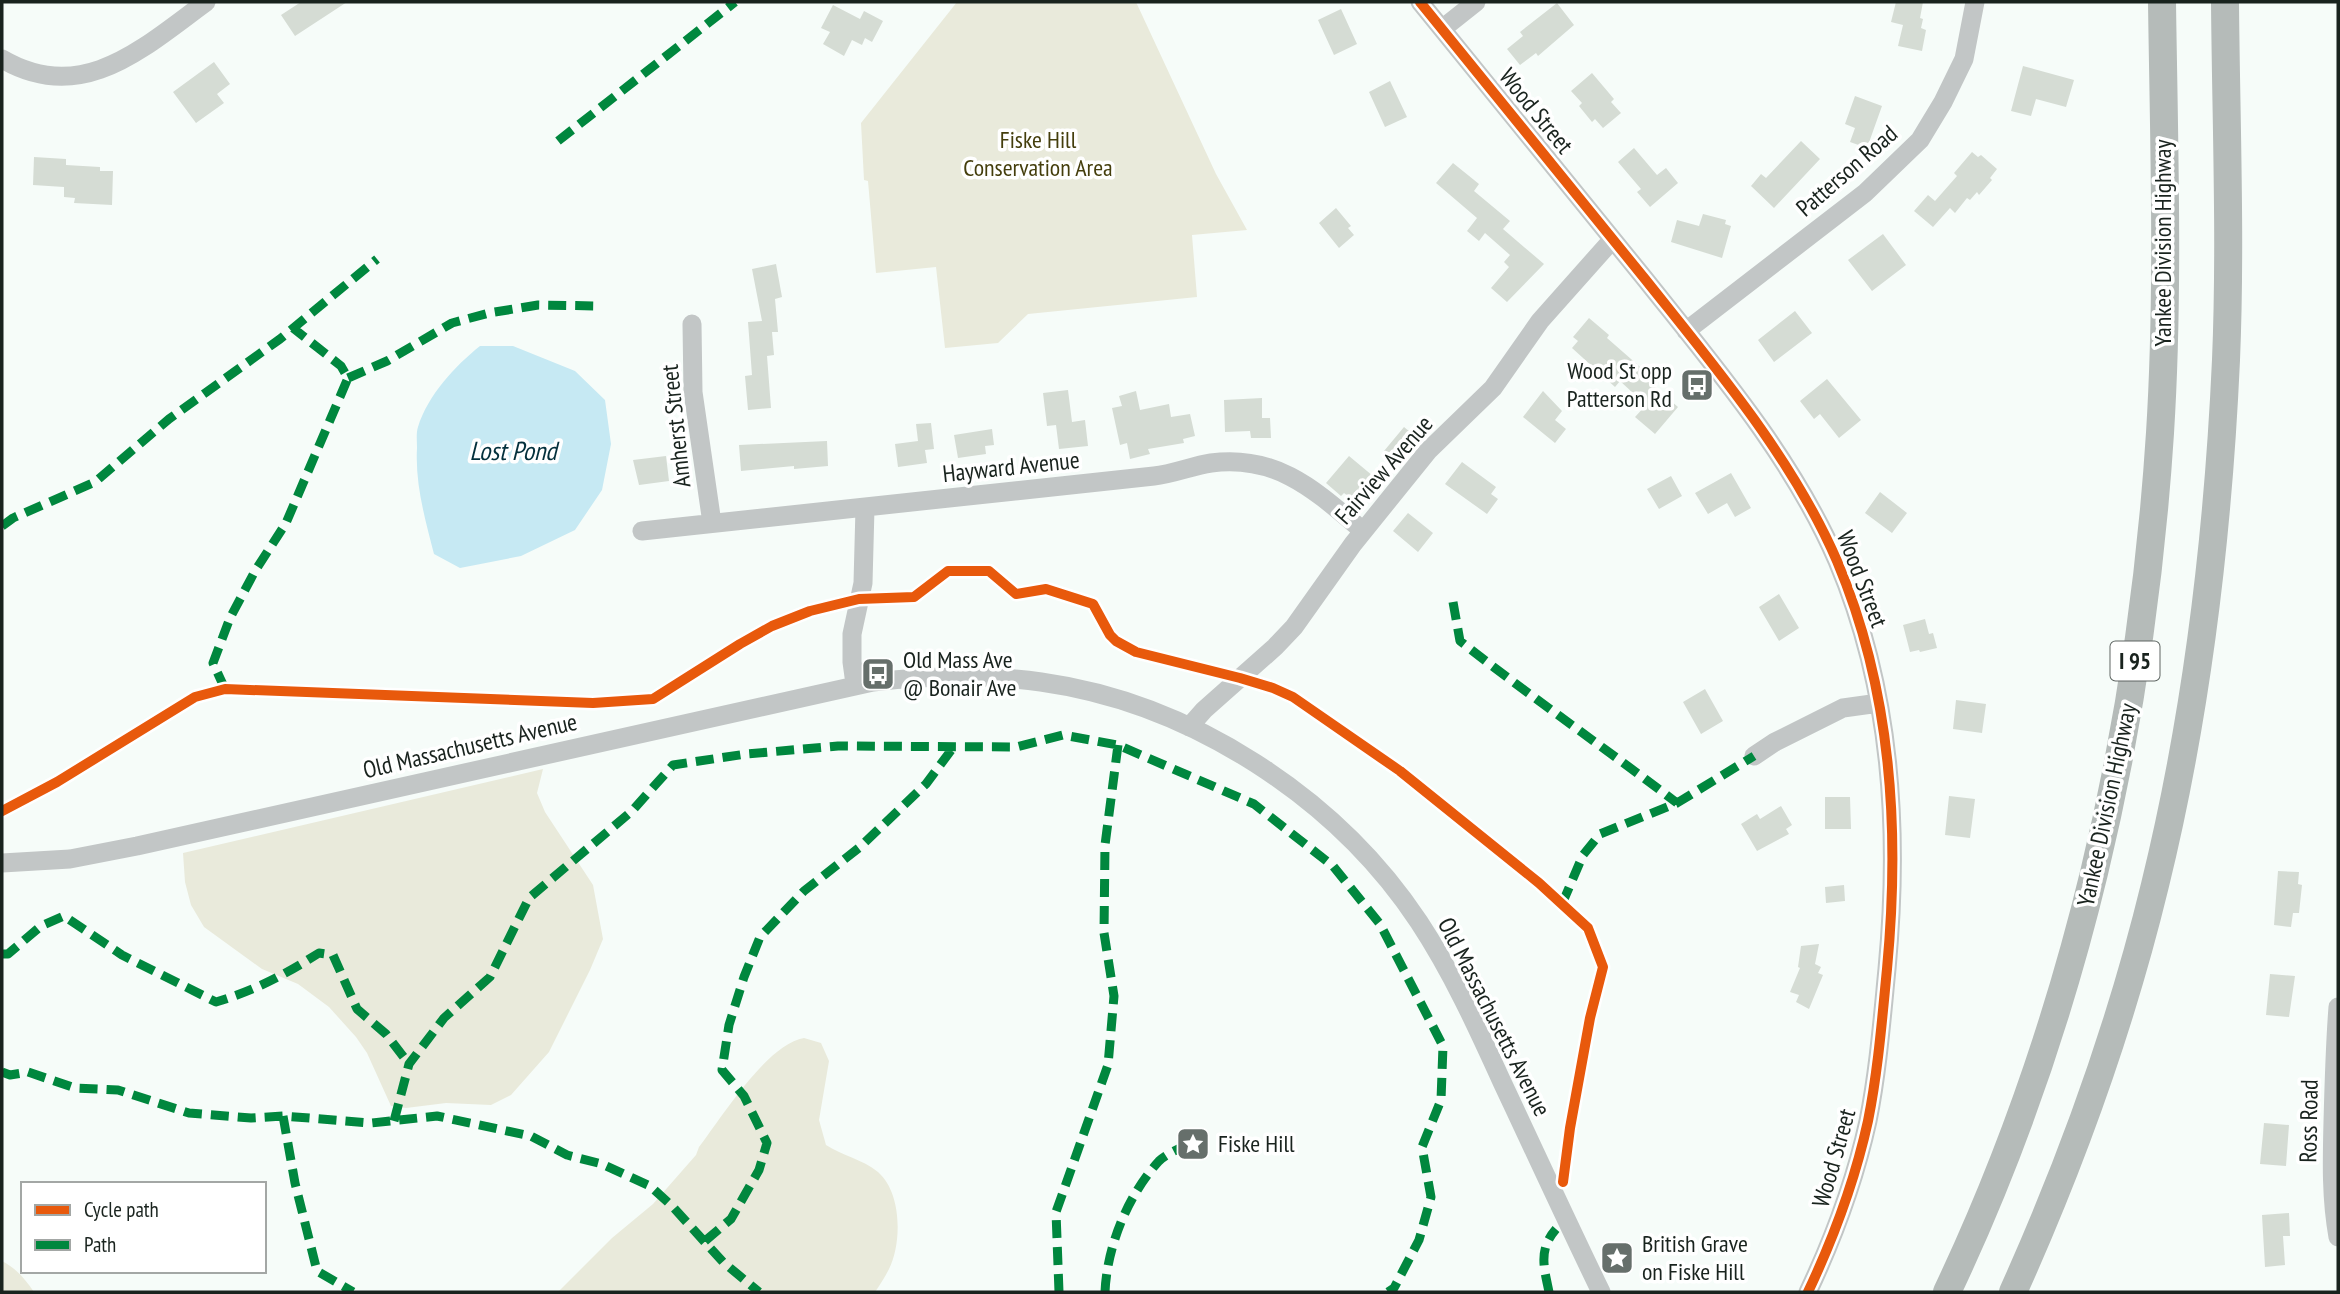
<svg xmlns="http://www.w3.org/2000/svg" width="2340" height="1294" font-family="'PT Sans Narrow',sans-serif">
<rect width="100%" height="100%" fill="#f6fcf9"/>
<path fill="#e9eadb" d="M957,2H1136L1216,174L1247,230L1192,235L1197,297L1028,314L998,343L945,348L936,267L876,273L868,181L864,180L861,123Z
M543,769L537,793L545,812L593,885L603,939L590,970L549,1052L511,1095L491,1105L446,1103L406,1108L391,1106L367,1053L356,1037L329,1007L298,984L262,969L204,927L191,905L185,882L183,853Z
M804,1038L821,1043L829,1061L819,1120L826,1145C843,1156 862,1159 878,1172C902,1193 902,1243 889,1269C885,1277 880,1285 875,1292H558L612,1238L653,1204L696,1155L699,1147C722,1117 767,1044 804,1038Z
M2,1261C17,1269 25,1279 34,1292H2Z"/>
<path fill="#c6e9f3" d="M480,346H513L575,371L605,400L611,444L602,490L575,530L521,556L460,568L434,554C425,519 415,484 417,448C417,441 416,433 418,427C428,395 455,366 480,346Z"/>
<path fill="#d5dcd4" d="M301,2H347L295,36L281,15Z
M1896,2H1923L1920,18L1923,19L1921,28L1926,30L1922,51L1898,46L1903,25L1891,22Z
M1557,3L1574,25L1538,56L1536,53L1520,65L1507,49L1523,36L1520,32Z
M833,5L860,19L864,11L883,21L872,42L865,38L862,45L852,40L844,56L823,44L830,32L821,28Z
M1341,9L1357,44L1334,55L1318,20Z
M214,62L230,84L217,94L224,103L196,123L173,92Z
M2023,66L2074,80L2066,107L2036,99L2031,116L2011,111Z
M1592,73L1614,99L1611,102L1621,113L1603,128L1595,119L1592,122L1579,106L1582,103L1571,91Z
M1390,81L1407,117L1385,127L1369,92Z
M1855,96L1882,106L1867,148L1850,142L1855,128L1845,124Z
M1801,141L1820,159L1774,208L1751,186L1761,174L1766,178Z
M1634,148L1657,175L1666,168L1678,183L1650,207L1637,192L1641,189L1618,162Z
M1972,152L1978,157L1981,155L1997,169L1990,178L1992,180L1979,195L1977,192L1970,200L1967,198L1955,213L1950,208L1933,227L1914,211L1928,195L1935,201L1957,176L1954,173Z
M34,157L66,159V165L100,167V171H113L112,205L74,203L75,198L64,197V187L33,185Z
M1453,163L1479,184L1474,191L1510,221L1503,229L1544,264L1507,302L1491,288L1509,267L1504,262L1510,255L1485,233L1479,241L1467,231L1477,218L1436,183Z
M1336,208L1351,226L1348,228L1354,235L1339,248L1319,223Z
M1703,214L1726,220L1725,224L1731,226L1722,258L1671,242L1677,220L1699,226Z
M1883,234L1906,265L1872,291L1848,260Z
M776,264L782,297L775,299L778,332H772L774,355L767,356L771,408L748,410L745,376L752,375L748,322L762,321L752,269Z
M1795,311L1812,333L1774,362L1758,340Z
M1589,318L1609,335L1607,338L1647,373L1643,377L1678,407L1655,434L1635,417L1646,405L1620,381L1615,387L1572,348L1578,341L1573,337Z
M1827,379L1861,420L1839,438L1820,414L1814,419L1800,401Z
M1068,390L1072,422L1085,420L1088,446L1059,449L1056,425L1047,426L1043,393Z
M1136,391L1140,410L1169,404L1171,417L1190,414L1195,436L1183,439L1184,443L1148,449L1150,454L1130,459L1127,443L1120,445L1112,408L1122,406L1119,396Z
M1543,391L1562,411L1555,420L1566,429L1555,443L1523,417Z
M1262,398V418H1270L1271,438H1251L1250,431L1225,432L1224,400Z
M931,423L934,449L925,450L927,463L898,467L895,444L918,441L916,424Z
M1404,427L1416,437L1396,461L1384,451Z
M992,429L994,445L985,446L986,454L958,458L954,435Z
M827,441L828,466L794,469V466L741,471L739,445Z
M666,456L669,481L639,485L633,460Z
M1349,456L1373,476L1353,500L1344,493L1341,496L1326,483Z
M1462,462L1496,487L1491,494L1498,499L1487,514L1445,484Z
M1731,473L1751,508L1735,517L1727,503L1708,514L1695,493Z
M1671,476L1682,496L1659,509L1647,489Z
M1880,492L1907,513L1892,533L1865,513Z
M1408,513L1433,533L1418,552L1393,531Z
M1779,594L1799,628L1779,641L1759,607Z
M1925,619L1929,634L1933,633L1937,648L1920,652L1919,650L1910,652L1903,625Z
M1705,689L1723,721L1701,734L1683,702Z
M1956,700L1986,704L1982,733L1953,729Z
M1949,796L1975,799L1970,838L1945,835Z
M1825,797H1850L1851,829H1825Z
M1781,806L1792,825L1786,829L1789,834L1757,851L1741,824L1757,814L1760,819Z
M2278,871L2299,872L2298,884L2302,885L2299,913H2293L2291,927L2274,925Z
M1844,885L1845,901L1826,903L1825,887Z
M1819,944L1815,964L1821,967L1818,973L1823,975L1809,1009L1796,1002L1799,995L1790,992L1800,968L1798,967L1801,946Z
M2270,974L2295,976L2289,1017L2266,1015Z
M2264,1123L2289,1125L2286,1166L2260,1164Z
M2289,1213L2290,1236H2283L2285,1265L2265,1267L2262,1215Z"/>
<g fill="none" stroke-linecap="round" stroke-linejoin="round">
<path stroke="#c2c6c6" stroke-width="19" d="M1420,2C1495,94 1570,187 1645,279C1715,367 1792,457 1837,561C1892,691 1900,831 1887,969C1882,1020 1878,1071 1868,1121C1855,1180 1834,1237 1808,1292
M1442,29L1476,2
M2,59C82,106 143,48 206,2
M692,324L693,392L712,523
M1686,331L1865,193L1920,140L1943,102L1964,59L1975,2
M642,531L1154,476C1173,474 1192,466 1211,463C1278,454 1317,492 1363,531
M855,684L852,662V634L863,583L865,508
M1189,727L1204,710L1275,647L1294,627L1353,544L1428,451L1493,388L1540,321L1612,240
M1754,756L1775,742L1843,708L1879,703
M2,863L70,859L137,846L873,682C929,676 985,674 1041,682C1191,703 1336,797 1419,922C1452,972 1477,1027 1502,1082C1535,1152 1567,1222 1601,1292
M2338,1007C2335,1045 2334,1083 2333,1122C2332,1161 2331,1198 2338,1237"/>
<path stroke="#b5bbb9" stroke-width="28" d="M1947,1292C2074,1024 2141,729 2160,433C2169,290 2164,145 2162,2
M2013,1292C2072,1161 2121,1025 2155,885C2197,714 2218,537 2226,360C2231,241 2226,121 2225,2"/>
<path stroke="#00873e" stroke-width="9" stroke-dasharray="18 9" stroke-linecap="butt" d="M558,141L735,2
M348,378L387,361L452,323L489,313L538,305L598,306
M2,526L13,518L95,482L169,419L280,339L377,259
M1453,602L1460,641C1531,697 1605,748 1677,803
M225,689L213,663L230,618L255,571L286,523L348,378L341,366L293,328
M1562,904L1583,855L1600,834L1677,803L1754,756
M2,954H8L41,926L64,916L122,955L216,1002C256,990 284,975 319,953L333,955L357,1009L386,1034L409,1064
M2,1072L10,1075L28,1072L75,1088L118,1090L189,1113L251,1118L283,1116L371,1123L437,1116L531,1136L567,1155L602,1164L650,1186L672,1206L723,1262L759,1292
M283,1116L295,1183L317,1271L353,1292
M394,1121L409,1064L444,1018L490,977L529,898L632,811L673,765L746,754L838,746L1016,747L1063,735L1118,745L1254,804L1333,866L1380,924L1443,1046L1441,1100L1422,1147L1431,1197L1419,1240L1394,1288L1388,1292
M705,1241L731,1219L759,1170L767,1143L744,1096L722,1070L729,1025L744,977L760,937L804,891L860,847L926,784L955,745
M1059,1292L1056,1212L1108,1065L1114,996L1104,933L1105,845L1118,745
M1105,1292C1107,1246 1128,1195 1159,1161C1166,1154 1179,1149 1188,1144
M1549,1292C1544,1267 1538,1250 1556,1229"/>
<defs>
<path id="cycleway" d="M1420,2C1495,94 1570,187 1645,279C1715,367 1792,457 1837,561C1892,691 1900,831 1887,969C1882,1020 1878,1071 1868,1121C1855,1180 1834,1237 1808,1292
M2,811L57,782L195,697L225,689L593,703L653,699L740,644L772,626L810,611L859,599L914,597L948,571H989L1016,594L1046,589L1093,604L1110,635L1116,641L1136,652L1240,678L1273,688L1293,697L1400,771L1539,883L1588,928L1603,967L1590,1018L1570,1128L1563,1182"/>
</defs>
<use href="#cycleway" stroke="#fff" stroke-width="15"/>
<use href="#cycleway" stroke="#e8590c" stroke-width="10"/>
</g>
<defs>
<symbol id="bus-square" viewBox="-11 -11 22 22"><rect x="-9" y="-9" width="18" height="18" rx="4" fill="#666f6b" stroke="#fff"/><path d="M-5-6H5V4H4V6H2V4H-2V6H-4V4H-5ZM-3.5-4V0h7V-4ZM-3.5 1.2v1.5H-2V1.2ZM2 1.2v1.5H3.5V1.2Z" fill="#fff"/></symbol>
<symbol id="sight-square" viewBox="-11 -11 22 22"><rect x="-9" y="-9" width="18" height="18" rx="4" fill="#666f6b" stroke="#fff"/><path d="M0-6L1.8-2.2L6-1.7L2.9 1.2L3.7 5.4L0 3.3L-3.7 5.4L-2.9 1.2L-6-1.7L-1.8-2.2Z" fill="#fff"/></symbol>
</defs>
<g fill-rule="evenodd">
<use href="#bus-square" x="1678" y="366" width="38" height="38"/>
<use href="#bus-square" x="859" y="655" width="38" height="38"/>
<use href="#sight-square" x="1174" y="1125" width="38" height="38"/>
<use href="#sight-square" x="1598" y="1239" width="38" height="38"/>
</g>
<g text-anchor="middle" stroke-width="7" stroke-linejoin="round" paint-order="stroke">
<rect fill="#fff" stroke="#5e6562" stroke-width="2" x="2110.5" y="641.5" width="49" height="39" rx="5"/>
<g font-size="23" font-weight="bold" fill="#19231e">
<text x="2135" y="669">I 95</text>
</g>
<g font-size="24" fill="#19231e" stroke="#fff">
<text transform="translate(1536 111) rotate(51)" y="8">Wood Street</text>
<text transform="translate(1847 171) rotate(-41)" y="8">Patterson Road</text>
<text transform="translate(2163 243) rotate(-90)" y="8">Yankee Division Highway</text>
<text transform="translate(676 426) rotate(-96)" y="8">Amherst Street</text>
<text transform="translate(1011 467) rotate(-6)" y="8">Hayward Avenue</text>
<text transform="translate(1384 470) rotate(-49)" y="8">Fairview Avenue</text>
<text transform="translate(1862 579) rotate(69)" y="8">Wood Street</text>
<text transform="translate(470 746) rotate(-13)" y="8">Old Massachusetts Avenue</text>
<text transform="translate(2107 805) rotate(-78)" y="8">Yankee Division Highway</text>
<text transform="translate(1494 1017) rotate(63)" y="8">Old Massachusetts Avenue</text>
<text transform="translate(2309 1121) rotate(-89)" y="8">Ross Road</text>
<text transform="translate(1834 1158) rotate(-74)" y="8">Wood Street</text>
</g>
<g font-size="24" fill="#443e0c" stroke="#fff">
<text x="1038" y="148">Fiske Hill<tspan x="1038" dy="28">Conservation Area</tspan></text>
</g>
<g font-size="24" fill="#19231e" stroke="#fff" text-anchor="start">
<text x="1672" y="379" text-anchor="end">Wood St opp<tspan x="1672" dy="28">Patterson Rd</tspan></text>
<text x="903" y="668">Old Mass Ave<tspan x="903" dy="28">@ Bonair Ave</tspan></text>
<text x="1218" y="1152">Fiske Hill</text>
<text x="1642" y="1252">British Grave<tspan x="1642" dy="28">on Fiske Hill</tspan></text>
</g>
<g font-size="26" font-style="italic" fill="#03303c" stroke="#fff">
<text x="513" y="460">Lost Pond</text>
</g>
</g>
<rect width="2340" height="1294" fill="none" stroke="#19231e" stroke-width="7"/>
<rect x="21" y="1182" width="245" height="91" fill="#ffffff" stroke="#a3a7a5" stroke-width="2"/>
<rect x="35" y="1205" width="35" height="10" fill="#e8590c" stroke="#a3a7a5" stroke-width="2"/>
<text x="84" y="1217" font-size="21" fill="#19231e">Cycle path</text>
<rect x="35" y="1240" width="35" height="10" fill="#00873e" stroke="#a3a7a5" stroke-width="2"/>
<text x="84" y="1252" font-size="21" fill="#19231e">Path</text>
</svg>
